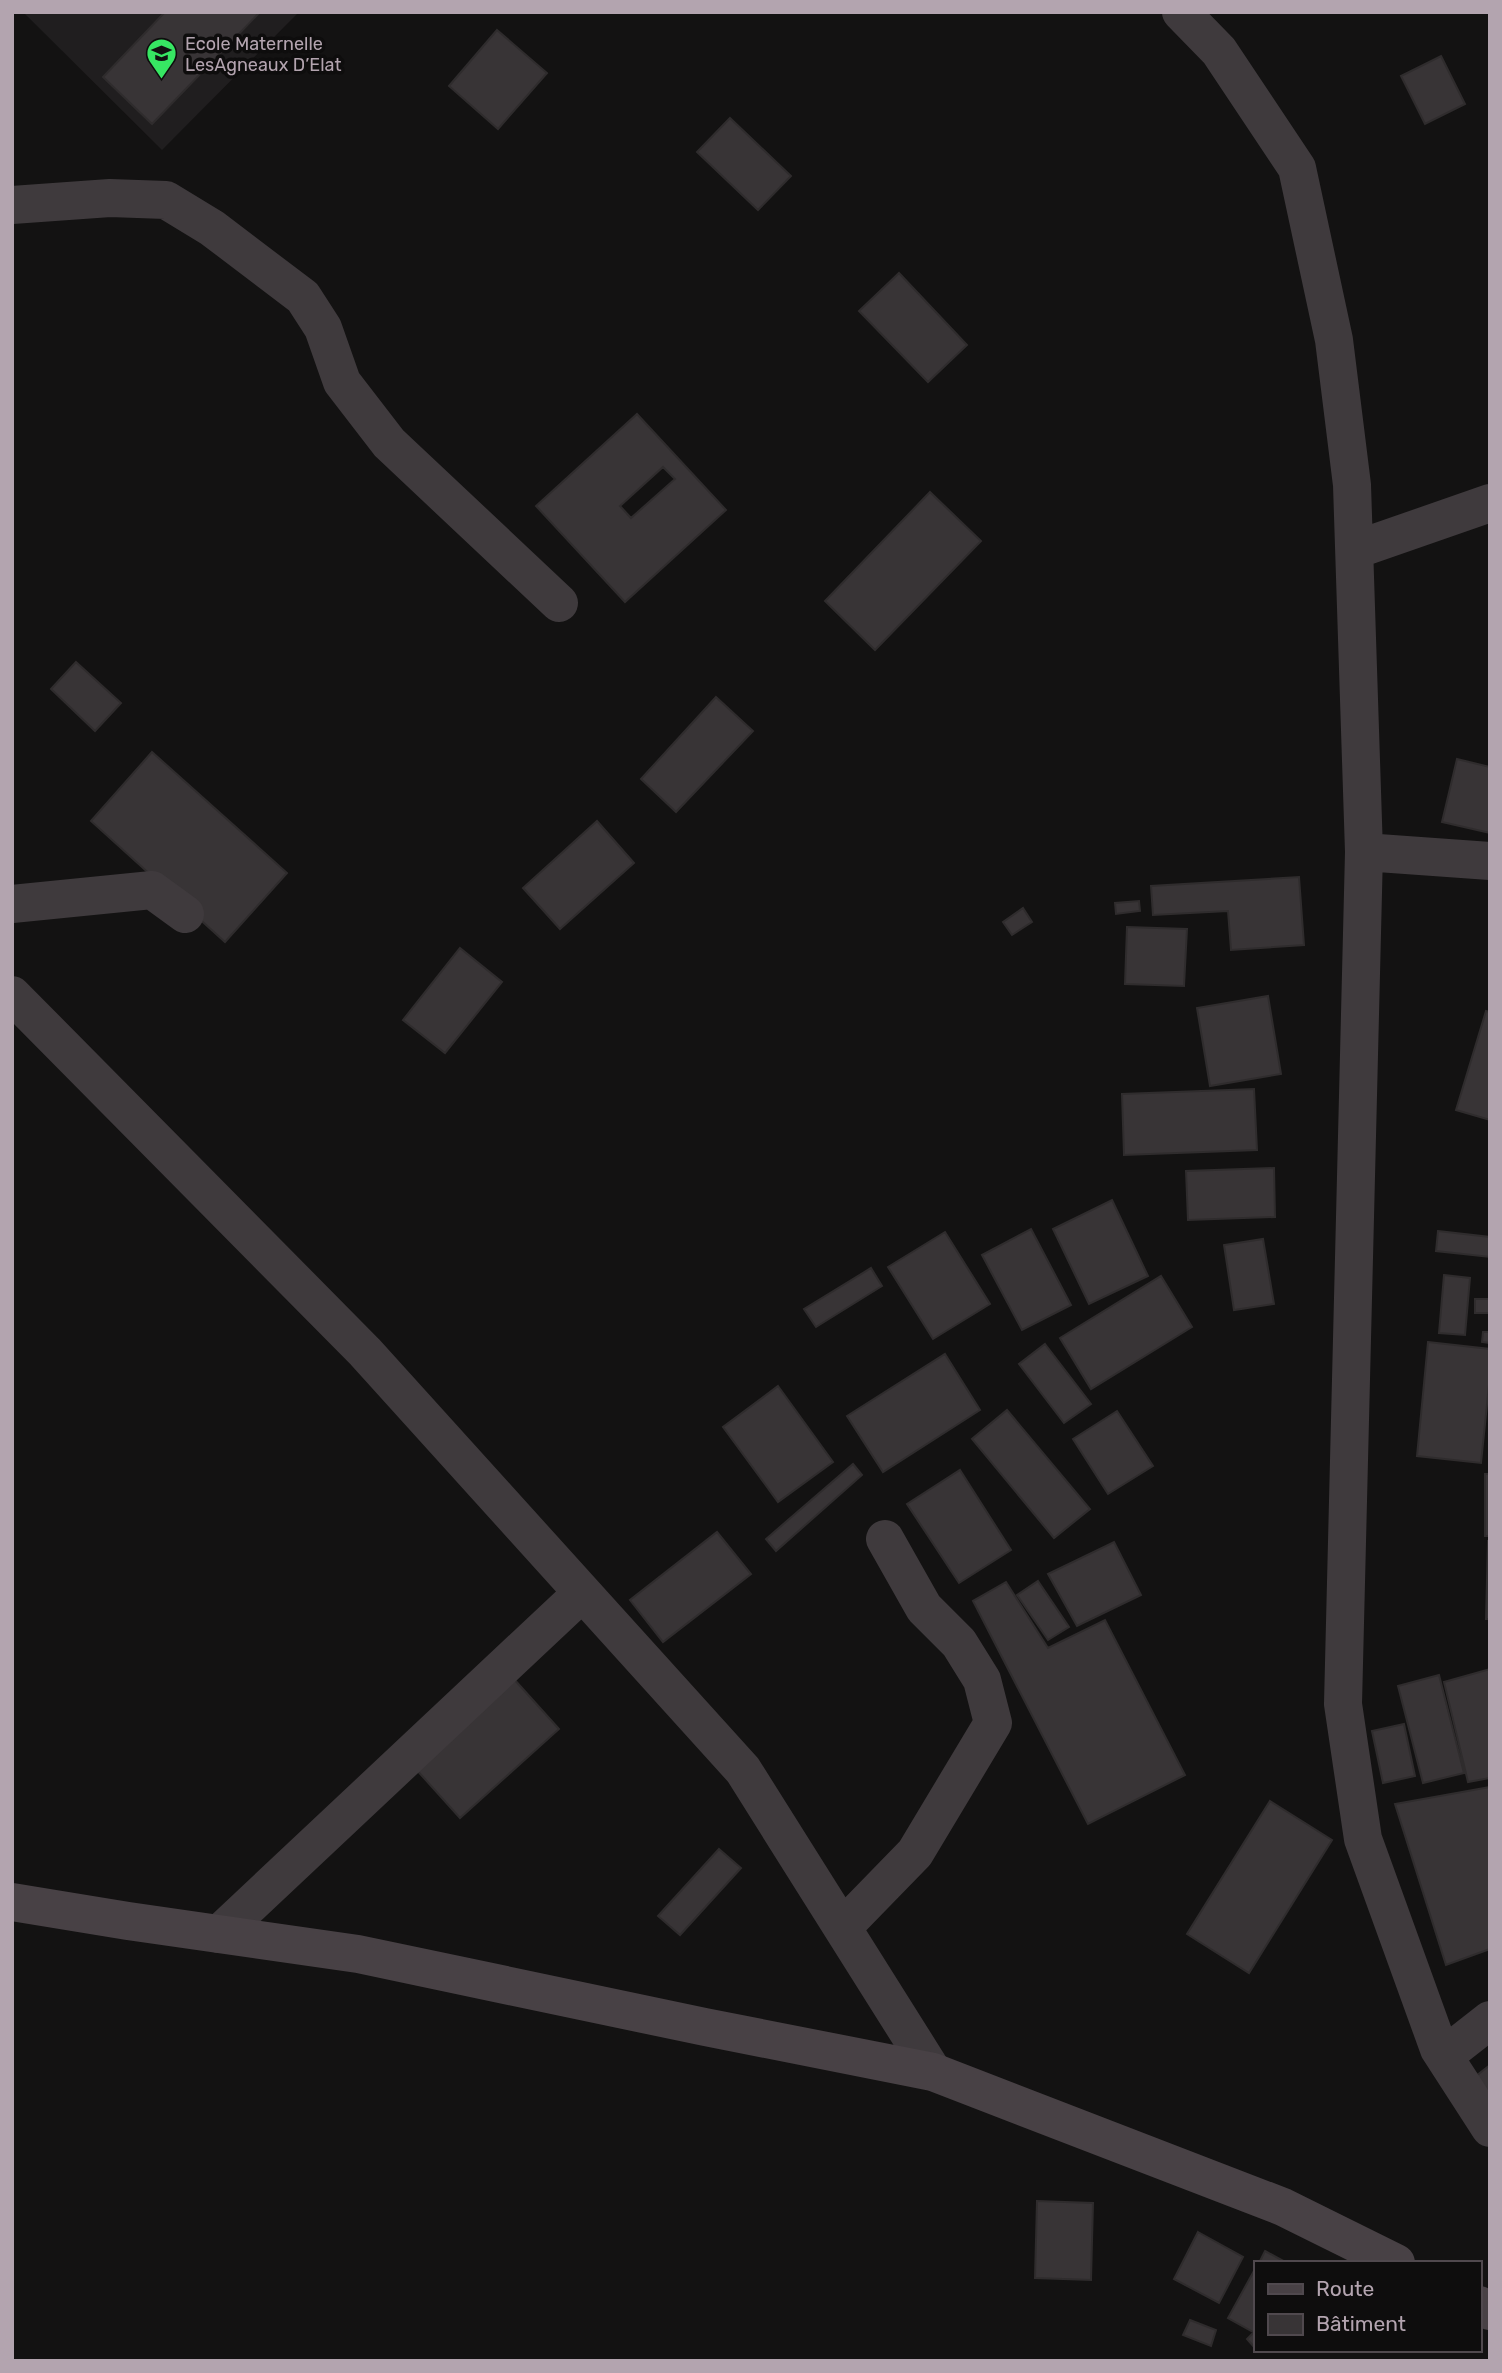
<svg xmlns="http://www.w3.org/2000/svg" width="1502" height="2373" font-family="Rubik,sans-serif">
<rect width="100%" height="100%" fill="#131212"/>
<path fill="#201e1f" d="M23,12H299L162,150Z"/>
<path fill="#383436" stroke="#2f2c2d" stroke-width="2" fill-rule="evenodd" d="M165,12H260L152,124L103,77Z
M497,30L547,73L498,129L449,86Z
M1441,56L1465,104L1425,124L1401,76Z
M730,118L791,176L758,210L697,152Z
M899,273L967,345L928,382L859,311Z
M637,414L726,510L625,602L536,506ZM663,467L675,479L631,518L620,506Z
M930,492L981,541L875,650L825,601Z
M76,662L121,703L95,731L51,689Z
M716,697L753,731L676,812L641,779Z
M152,752L287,873L225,942L91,821Z
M1457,759L1490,767V833L1442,822Z
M597,821L634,863L560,929L523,888Z
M1299,877L1304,945L1231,950L1228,911L1153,915L1151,886Z
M1139,901L1140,911L1116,914L1115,903Z
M1023,908L1032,922L1012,935L1003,922Z
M1127,927L1187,929L1184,986L1125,984Z
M460,948L502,982L445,1053L403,1020Z
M1268,996L1281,1074L1210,1086L1197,1008Z
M1486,1011L1490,1012V1120L1456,1110Z
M1254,1089L1257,1150L1124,1155L1122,1094Z
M1274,1168L1275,1217L1188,1220L1186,1171Z
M1112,1200L1148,1276L1089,1304L1053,1229Z
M1031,1229L1071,1305L1022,1330L982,1255Z
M1438,1231L1490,1237V1257L1436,1251Z
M945,1232L990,1304L933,1339L888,1267Z
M1263,1239L1274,1304L1234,1310L1224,1245Z
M871,1268L882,1286L816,1327L804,1309Z
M1444,1275L1470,1278L1465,1335L1439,1333Z
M1161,1276L1192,1327L1091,1389L1060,1338Z
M1475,1299H1490V1313H1475Z
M1483,1332H1490V1343L1482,1342Z
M1428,1342L1490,1349V1375L1481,1463L1417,1456Z
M1045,1344L1091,1404L1064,1423L1019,1364Z
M945,1354L980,1410L883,1472L847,1416Z
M778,1386L833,1462L778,1502L723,1427Z
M1007,1410L1090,1509L1054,1538L972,1439Z
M1117,1411L1153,1466L1108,1494L1073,1439Z
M853,1464L862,1475L776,1551L766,1539Z
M960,1470L1011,1550L959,1583L907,1504Z
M1485,1474H1490V1536H1485Z
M717,1532L751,1574L663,1642L630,1600Z
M1488,1541H1490V1619H1486Z
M1114,1542L1141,1595L1077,1626L1048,1574Z
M1038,1581L1069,1627L1048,1640L1017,1595Z
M1006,1582L1048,1648L1105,1620L1185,1775L1088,1824L973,1601Z
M1490,1669V1778L1468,1782L1444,1682Z
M1439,1675L1464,1773L1423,1783L1398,1686Z
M513,1678L559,1729L460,1818L414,1767Z
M1404,1724L1415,1776L1383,1783L1372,1731Z
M1490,1787V1949L1446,1965L1395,1804Z
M1270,1801L1332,1840L1249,1973L1187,1934Z
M719,1849L741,1868L680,1935L658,1916Z
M1490,2065V2094L1476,2076Z
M1037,2201L1093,2203L1091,2280L1035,2278Z
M1198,2232L1243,2257L1219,2303L1174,2279Z
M1265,2251L1287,2263H1259Z
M1255,2269V2333L1228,2318Z
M1190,2320L1216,2330L1211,2346L1183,2335Z
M1253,2333L1255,2335V2348L1247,2339Z"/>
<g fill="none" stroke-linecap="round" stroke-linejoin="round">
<path stroke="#3f3a3d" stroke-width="38" d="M1181,12L1219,51L1297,168L1334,340L1352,485L1364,852L1343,1704L1363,1839L1439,2049L1490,2128
M12,205L110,198L166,200L212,228L303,297L323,328L342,382L389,443L559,603
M1355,550L1490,503
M1364,852L1490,861
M12,904L152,890L185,914
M12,995L365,1352L743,1770L933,2072
M843,1927L915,1853L993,1723L982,1680L959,1643L924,1608L885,1539
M219,1934L582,1593
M1444,2056L1490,2020"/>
<path stroke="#484145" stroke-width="38" d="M12,1902L128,1921L358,1954L705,2027L933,2072L1283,2207L1396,2263
M1479,2305L1490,2311"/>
</g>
<defs>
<symbol id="school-pin" viewBox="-11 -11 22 30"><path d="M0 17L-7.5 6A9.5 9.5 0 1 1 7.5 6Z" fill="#37e663" stroke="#0e0d0d"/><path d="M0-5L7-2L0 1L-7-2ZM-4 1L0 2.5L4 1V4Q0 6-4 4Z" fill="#111"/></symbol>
</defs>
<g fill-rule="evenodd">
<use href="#school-pin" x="144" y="36" width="35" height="47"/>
</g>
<g text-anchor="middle" stroke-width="7" stroke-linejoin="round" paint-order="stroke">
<g font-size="18" fill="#b3a4af" stroke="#0e0d0d" text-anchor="start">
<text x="185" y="50">Ecole Maternelle<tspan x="185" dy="21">LesAgneaux D’Elat</tspan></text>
</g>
</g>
<rect width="1502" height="2373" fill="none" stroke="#b3a4af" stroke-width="28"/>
<rect x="1254" y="2261" width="228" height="91" fill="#0e0d0d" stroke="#50494e" stroke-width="2"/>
<rect x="1268" y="2284" width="35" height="10" fill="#484145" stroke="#50494e" stroke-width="2"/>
<text x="1316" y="2296" font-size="21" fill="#b3a4af">Route</text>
<rect x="1268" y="2314" width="35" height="21" fill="#383436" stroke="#50494e" stroke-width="2"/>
<text x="1316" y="2331" font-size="21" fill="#b3a4af">Bâtiment</text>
</svg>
